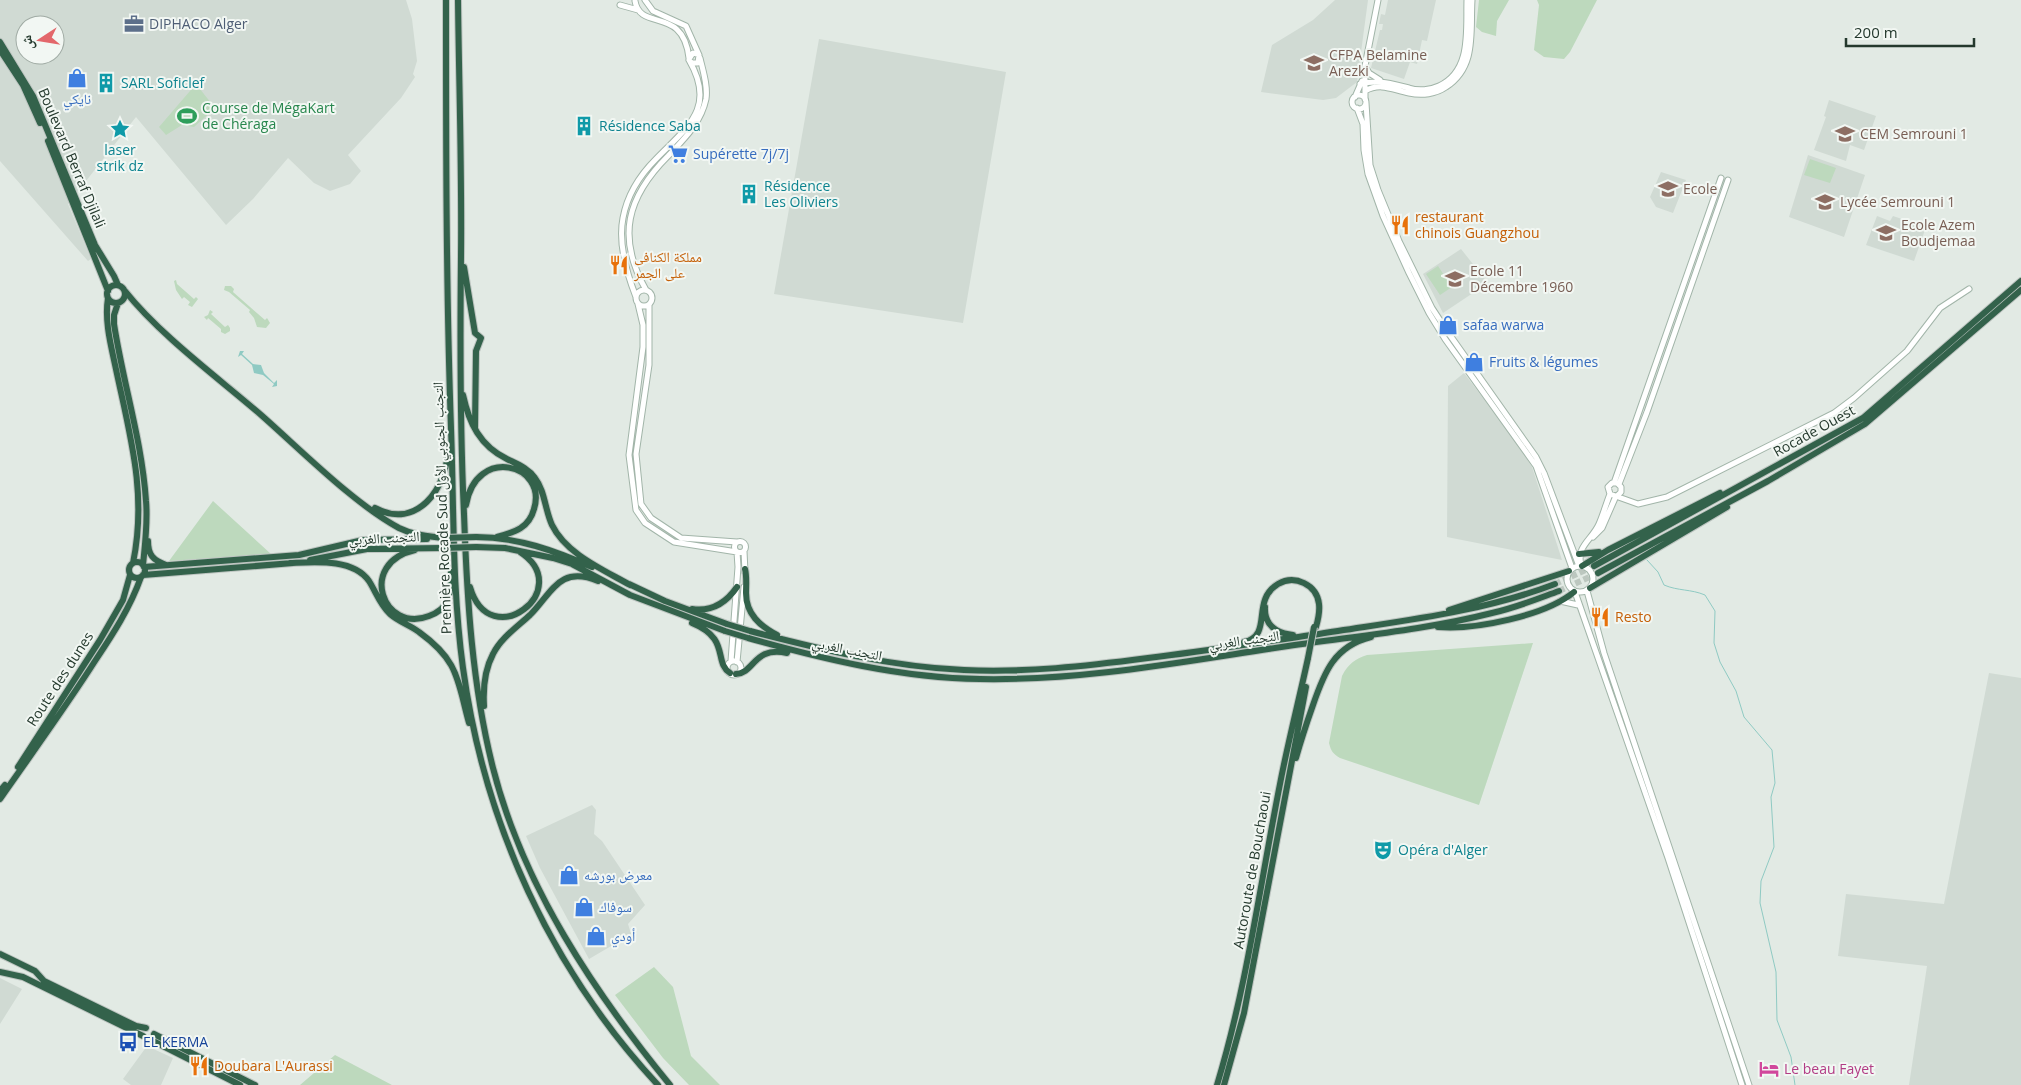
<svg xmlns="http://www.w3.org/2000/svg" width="2021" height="1085" font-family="'Open Sans','Noto Naskh Arabic',sans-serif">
<rect width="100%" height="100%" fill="#e2eae4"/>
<path fill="#d0dad3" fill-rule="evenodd" d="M0,0H406L412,19L417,61L413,74L415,77L401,98L348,155L361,171L350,184L330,191L314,183L288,158L253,199L226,225L136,117L68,204L91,259L88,261L0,161ZM25,25H55V55H25Z
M1335,0H1368L1357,82L1336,98L1323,100L1261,92L1272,45L1313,20Z
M1388,0H1436L1427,41L1422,40L1417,64L1410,62L1404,79L1371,68L1380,30H1382L1383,24H1379L1381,14L1385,15Z
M819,39L1006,72L963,323L774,294Z
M1829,100L1876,116L1864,150L1850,145L1846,161L1814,150L1826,117L1824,116Z
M1808,155L1865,175L1844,237L1789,217Z
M1661,172L1686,180L1673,213L1656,207L1650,197Z
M1877,216L1890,221L1893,216L1926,227L1914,261L1866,245Z
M1461,249L1488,283L1443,313L1423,274Z
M1464,373L1516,441L1532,467L1562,560L1447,537L1448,386Z
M1989,673L2021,678V1085H1909L1927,966L1838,956L1846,894L1944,904Z
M592,805L596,810L594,834L602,841L645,905L628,924L632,937L618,942L589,959L540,868L526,836Z
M0,978L22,989L0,1024Z
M147,1046L173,1058L161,1085H131L123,1079Z"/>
<path fill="#bdd9bd" d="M1479,0H1509L1497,21L1496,36L1482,32L1476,27Z
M1537,0H1597L1570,52L1564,59L1544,57L1534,50L1539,5Z
M196,84L215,108L194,127L182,125L166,135L159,127Z
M1810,159L1836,168L1830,183L1804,175Z
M1438,266L1452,287L1440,295L1426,274Z
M176,280L177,284L194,299L196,297L198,299L192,307L188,305L190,302L184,297L182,299L176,290L174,281Z
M225,286H231L234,289L233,292L265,320L267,318L270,323L266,328L257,327L254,318L249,312L250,310L229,292L224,290Z
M210,310L213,312L211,314L225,327L228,325L230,328V331L225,334L221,332V329L208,318L207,320L204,317L208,315Z
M213,501L271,554L169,561Z
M1533,643L1479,805L1340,758C1333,754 1331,751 1329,743L1342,676C1348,664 1355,659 1367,655Z
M654,967L673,987L691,1056L720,1085H689L663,1058L615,995Z
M335,1055L392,1085H300Z"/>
<path fill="#8fcac3" d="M240,351H244L242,354L253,364L261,365L264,373L274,383L277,380V386L272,387L274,384L263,375L254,373L252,365L241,355L238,357Z"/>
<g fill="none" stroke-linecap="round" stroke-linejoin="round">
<path stroke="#8fcac3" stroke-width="1" d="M1647,560L1658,572L1664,585C1678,591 1691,589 1705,595L1715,611L1714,643L1720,662L1736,691L1744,717L1772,750L1775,783L1771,797L1774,847L1761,881L1760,903L1776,972L1777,1020L1791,1057L1795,1085"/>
<path stroke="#bcc7bf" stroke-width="6" stroke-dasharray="6 3" stroke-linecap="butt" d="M1555,584L1594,566
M1559,591L1598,573"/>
<defs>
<path id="secondary" d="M645,0L653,11L686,26L699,55
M635,1C640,32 683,5 689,58
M620,5L638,10
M1365,66L1369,73L1380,80
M1360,84C1379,79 1392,84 1409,88C1418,91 1431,90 1439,86C1472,71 1466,30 1467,0
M1365,91C1381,82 1393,90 1409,93C1422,96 1436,94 1446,87C1477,67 1470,32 1472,0
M1352 102a7 7 0 1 1 14 0a7 7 0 1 1-14 0Z
M1355,97L1362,81
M1365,99V66L1378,0
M1366,103L1370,165L1378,190L1399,241L1432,308L1447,331L1536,457L1544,473L1579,566
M1357,108L1363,124L1364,150L1368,174L1383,216L1409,273L1429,313L1445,339L1536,466L1572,568
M636 298a8 8 0 1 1 16 0a8 8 0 1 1-16 0Z
M646,290C616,237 627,197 668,156C684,139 701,123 706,99C708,86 703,71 700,58
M636,297C627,274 618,243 623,218C627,196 639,176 656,159C687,127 717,108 689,60V59L693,53L699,55L698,63H692L689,60
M638,304L643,325V347L629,455L636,510L645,523L674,542L737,552
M649,305V365L636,454L641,504L651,518L681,538L737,542
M1614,483L1721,178
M1619,484L1647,412L1728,180
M1617,496L1621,492V487L1617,483H1612L1608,487L1610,494L1638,504L1667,497L1834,413L1854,398L1907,351L1940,308L1969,289
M1593,537L1602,528L1616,496
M734.5 547a5.5 5.5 0 1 1 11 0a5.5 5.5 0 1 1-11 0Z
M744,551L745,572
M1581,565C1576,546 1592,540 1599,524C1603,515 1606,504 1610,494
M1567 579a13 13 0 1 1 26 0a13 13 0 1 1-26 0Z
M1587,591L1604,653L1749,1085
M1575,592L1668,858L1742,1085
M1560,601L1578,605
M731,661L738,567L737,552
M727 668a7 7 0 1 1 14 0a7 7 0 1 1-14 0Z
M737,662L744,587"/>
<path id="highway" d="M446,0C446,143 446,286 451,428C454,508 452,588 463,668C484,823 551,970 658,1085
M458,0C459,86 462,171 461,257C460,343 460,428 464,514C467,599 472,685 493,768C523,886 594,992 670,1085
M0,42L33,96L95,245L114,276L118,285
M0,50L23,85L40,123
M48,141L108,291
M464,267L475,333L481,338L476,351L475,428
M107 294a9 9 0 1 1 18 0a9 9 0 1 1-18 0Z
M125,291C160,335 217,377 260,414C301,450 353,503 399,528C413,535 428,536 443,538
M108,298C104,323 112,349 117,374C131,439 147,496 133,563
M118,303L114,315V324C123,383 142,441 146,501C148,522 145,544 143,565
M463,395C469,423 480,446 507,459C517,464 528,468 535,478C545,491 545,510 552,525C566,554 604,570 630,585
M466,505C476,445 548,464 534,509C529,528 515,532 497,537
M375,508C417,530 447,489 448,449
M476,537C518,537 555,551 592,567
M148,541C148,555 153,560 166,565
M476,547L505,548L553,558L572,564L630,595L725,631
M415,550C357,563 383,634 429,616C452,607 450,594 451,572
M1579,554L1599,552
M310,560L367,549L442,548
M129 570a8 8 0 1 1 16 0a8 8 0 1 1-16 0Z
M290,563C314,562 353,558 369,581C376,592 380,605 390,614C399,622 410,625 419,632C459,661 457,679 469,723
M1582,566L1608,550L1720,493
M1594,566L1863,418L2021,281
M144,567L299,555L363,540L427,539
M745,569C747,577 746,585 746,593C746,614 760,626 777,635
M1598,573L1768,481L1865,424L2021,290
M143,575L293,563
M629,584L665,601L727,624
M470,587C490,656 577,589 520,552
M1590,588L1727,507
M1265,607C1264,625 1276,633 1293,635
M692,609C712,612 726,603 737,587
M1449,610L1569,571
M692,623C731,639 713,662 730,673
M1438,627C1475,630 1545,616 1574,592
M750,631C820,649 891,667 964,670C1025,673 1087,666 1148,658C1205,651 1262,642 1319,634C1399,621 1479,613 1555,584
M748,638C823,659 901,678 980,679C1083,681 1186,661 1288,646C1356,636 1425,630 1492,613C1515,608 1537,599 1559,591
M1244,642C1274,635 1250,601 1278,584C1295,574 1317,585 1319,604C1320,612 1318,620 1316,627
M736,674C755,673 753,646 787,653
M484,706C483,689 485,669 493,654C501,638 517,627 530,615C552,593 559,565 598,581
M1296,758C1301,740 1307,722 1313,705C1324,673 1334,646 1371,637
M18,767L100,640L123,600L130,575
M0,791L5,785
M0,799C32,753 65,708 95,661C113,634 130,608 141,577
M0,954L35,971L44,981L136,1026L146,1028
M0,972L23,977L143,1036
M154,1034L255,1085
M149,1039L240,1085
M1217,1085C1247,986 1260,885 1280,784C1288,742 1299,700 1308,658
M1224,1085L1244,1013L1306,687"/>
</defs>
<use href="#secondary" stroke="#a2b5a9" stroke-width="7"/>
<use href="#highway" stroke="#bdc4c0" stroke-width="8"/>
<use href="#secondary" stroke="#fff" stroke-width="5"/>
<use href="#highway" stroke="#33624b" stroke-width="6"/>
<defs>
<path id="highway-bridge" d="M443,538L476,537
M442,548L476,547
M727,624L750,631
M725,631L748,638
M1308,658L1314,627"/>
</defs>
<use href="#highway-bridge" stroke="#bdc4c0" stroke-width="8" stroke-linecap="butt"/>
<use href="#highway-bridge" stroke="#33624b" stroke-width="6"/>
</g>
<defs>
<symbol id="office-bare" viewBox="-9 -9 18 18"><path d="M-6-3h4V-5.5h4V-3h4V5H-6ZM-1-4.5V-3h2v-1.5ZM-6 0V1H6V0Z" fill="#5c6f8a" stroke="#f2f7f3" stroke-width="2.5" paint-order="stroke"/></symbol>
<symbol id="university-bare" viewBox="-9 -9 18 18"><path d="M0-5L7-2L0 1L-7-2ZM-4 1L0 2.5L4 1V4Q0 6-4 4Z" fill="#8d6e63" stroke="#f2f7f3" stroke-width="2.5" paint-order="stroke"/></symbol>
<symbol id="shop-bare" viewBox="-9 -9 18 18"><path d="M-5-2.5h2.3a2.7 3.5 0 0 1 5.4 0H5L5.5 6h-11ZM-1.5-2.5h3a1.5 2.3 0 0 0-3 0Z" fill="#3f7fe0" stroke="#f2f7f3" stroke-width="2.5" paint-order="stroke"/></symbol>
<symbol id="building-bare" viewBox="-9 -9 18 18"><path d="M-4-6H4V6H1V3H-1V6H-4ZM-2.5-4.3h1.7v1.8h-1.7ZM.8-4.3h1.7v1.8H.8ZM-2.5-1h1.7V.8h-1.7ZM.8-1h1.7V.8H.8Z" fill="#0f9aa8" stroke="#f2f7f3" stroke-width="2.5" paint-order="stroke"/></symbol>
<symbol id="stadium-bare" viewBox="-9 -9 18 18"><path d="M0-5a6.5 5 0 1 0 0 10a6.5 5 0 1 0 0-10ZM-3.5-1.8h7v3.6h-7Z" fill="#2e9e5b" stroke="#f2f7f3" stroke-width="2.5" paint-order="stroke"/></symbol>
<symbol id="sight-bare" viewBox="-9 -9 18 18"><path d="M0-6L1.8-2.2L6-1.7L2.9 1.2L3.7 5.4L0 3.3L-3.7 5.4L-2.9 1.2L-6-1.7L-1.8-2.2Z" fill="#0f9aa8" stroke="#f2f7f3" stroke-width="2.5" paint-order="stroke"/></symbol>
<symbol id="school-bare" viewBox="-9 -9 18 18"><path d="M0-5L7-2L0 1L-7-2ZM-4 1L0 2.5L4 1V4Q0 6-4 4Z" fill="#8d6e63" stroke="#f2f7f3" stroke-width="2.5" paint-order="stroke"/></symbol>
<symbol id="supermarket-bare" viewBox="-9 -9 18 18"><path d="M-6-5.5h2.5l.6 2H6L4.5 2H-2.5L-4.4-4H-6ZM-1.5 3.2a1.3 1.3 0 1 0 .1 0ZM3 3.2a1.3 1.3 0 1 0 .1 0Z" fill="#3f7fe0" stroke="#f2f7f3" stroke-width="2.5" paint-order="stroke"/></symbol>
<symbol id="restaurant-bare" viewBox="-9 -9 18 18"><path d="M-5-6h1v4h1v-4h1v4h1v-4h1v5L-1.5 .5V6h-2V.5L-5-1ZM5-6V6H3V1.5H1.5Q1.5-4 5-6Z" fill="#e8710a" stroke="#f2f7f3" stroke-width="2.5" paint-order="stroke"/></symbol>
<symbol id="theatre-bare" viewBox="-9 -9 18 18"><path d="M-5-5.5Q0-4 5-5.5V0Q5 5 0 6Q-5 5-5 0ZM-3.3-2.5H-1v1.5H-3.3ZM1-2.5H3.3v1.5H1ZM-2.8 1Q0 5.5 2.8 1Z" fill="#0f9aa8" stroke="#f2f7f3" stroke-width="2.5" paint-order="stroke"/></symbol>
<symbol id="bus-bare" viewBox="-9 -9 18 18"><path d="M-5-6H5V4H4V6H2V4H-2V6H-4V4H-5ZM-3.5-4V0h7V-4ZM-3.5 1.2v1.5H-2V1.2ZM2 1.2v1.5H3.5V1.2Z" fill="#1a4fb4" stroke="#f2f7f3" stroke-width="2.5" paint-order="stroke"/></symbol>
<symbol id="hotel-bare" viewBox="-9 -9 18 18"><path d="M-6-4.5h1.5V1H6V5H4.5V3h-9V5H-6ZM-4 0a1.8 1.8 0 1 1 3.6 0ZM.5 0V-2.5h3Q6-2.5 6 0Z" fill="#d1479c" stroke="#f2f7f3" stroke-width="2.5" paint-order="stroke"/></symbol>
</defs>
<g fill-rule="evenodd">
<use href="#office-bare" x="120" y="10" width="28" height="28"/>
<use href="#university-bare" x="1300" y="49" width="28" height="28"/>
<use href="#shop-bare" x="63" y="64" width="28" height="28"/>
<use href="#building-bare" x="92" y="69" width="28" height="28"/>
<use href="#stadium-bare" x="173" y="102" width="28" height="28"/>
<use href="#building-bare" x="570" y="112" width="28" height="28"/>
<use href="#sight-bare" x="106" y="115" width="28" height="28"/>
<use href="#school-bare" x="1831" y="120" width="28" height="28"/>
<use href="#supermarket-bare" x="664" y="140" width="28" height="28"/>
<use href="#school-bare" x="1654" y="175" width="28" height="28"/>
<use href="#building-bare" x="735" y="180" width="28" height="28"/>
<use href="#school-bare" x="1811" y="188" width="28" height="28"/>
<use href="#restaurant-bare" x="1386" y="211" width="28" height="28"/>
<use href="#school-bare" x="1872" y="219" width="28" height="28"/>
<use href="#restaurant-bare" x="605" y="251" width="28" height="28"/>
<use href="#school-bare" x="1441" y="265" width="28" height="28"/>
<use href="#shop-bare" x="1434" y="311" width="28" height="28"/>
<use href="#shop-bare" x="1460" y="348" width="28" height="28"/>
<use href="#restaurant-bare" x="1586" y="603" width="28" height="28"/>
<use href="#theatre-bare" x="1369" y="836" width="28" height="28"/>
<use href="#shop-bare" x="555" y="861" width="28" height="28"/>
<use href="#shop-bare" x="570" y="893" width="28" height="28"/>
<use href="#shop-bare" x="582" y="922" width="28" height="28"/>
<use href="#bus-bare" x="114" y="1028" width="28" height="28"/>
<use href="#restaurant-bare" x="185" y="1052" width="28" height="28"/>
<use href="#hotel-bare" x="1755" y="1055" width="28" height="28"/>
</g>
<g text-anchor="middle" stroke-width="4" stroke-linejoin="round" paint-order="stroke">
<g font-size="14" fill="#4e5e75" stroke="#f2f7f3" text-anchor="start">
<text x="149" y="29">DIPHACO Alger</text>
</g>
<g font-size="14" fill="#785e54" stroke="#f2f7f3" text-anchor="start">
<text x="1329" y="60">CFPA Belamine<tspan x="1329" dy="16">Arezki</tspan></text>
<text x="1860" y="139">CEM Semrouni 1</text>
<text x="1683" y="194">Ecole</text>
<text x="1840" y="207">Lycée Semrouni 1</text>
<text x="1901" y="230">Ecole Azem<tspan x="1901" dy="16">Boudjemaa</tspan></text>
<text x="1470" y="276">Ecole 11<tspan x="1470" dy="16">Décembre 1960</tspan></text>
</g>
<g font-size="14" fill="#0d838f" stroke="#f2f7f3" text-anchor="start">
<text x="121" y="88">SARL Soficlef</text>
<text x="599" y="131">Résidence Saba</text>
<text x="120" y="155" text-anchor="middle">laser<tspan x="120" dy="16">strik dz</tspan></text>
<text x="764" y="191">Résidence<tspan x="764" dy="16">Les Oliviers</tspan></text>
<text x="1398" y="855">Opéra d'Alger</text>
</g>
<g font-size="14" fill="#366cbe" stroke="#f2f7f3" text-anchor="start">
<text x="77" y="104" text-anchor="middle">نايكي</text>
<text x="693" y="159">Supérette 7j/7j</text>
<text x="1463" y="330">safaa warwa</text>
<text x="1489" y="367">Fruits &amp; légumes</text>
<text x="584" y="880">معرض بورشه</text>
<text x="599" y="912">سوفاك</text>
<text x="611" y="941">أودي</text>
</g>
<g font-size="14" fill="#27864d" stroke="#f2f7f3" text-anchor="start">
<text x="202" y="113">Course de MégaKart<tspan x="202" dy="16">de Chéraga</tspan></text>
</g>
<g font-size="14" fill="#24392d" stroke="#f2f7f3">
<text transform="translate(72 158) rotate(67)" y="5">Boulevard Berraf Djilali</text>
<text transform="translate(1814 431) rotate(-29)" y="5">Rocade Ouest</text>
<text transform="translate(442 508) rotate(-92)" y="5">Première Rocade Sud التجنب الجنوبي الأول</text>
<text transform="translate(384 538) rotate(-3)" y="5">التجنب الغربي</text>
<text transform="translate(1244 640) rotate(-8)" y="5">التجنب الغربي</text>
<text transform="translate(847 649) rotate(11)" y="5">التجنب الغربي</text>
<text transform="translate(60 679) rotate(-57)" y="5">Route des dunes</text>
<text transform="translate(1252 870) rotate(-80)" y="5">Autoroute de Bouchaoui</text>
</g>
<g font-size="14" fill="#c56008" stroke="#f2f7f3" text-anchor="start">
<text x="1415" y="222">restaurant<tspan x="1415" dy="16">chinois Guangzhou</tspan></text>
<text x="634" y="262">مملكة الكنافى<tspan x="634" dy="16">على الجمر</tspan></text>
<text x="1615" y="622">Resto</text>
<text x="214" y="1071">Doubara L'Aurassi</text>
</g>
<g font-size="14" fill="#164399" stroke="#f2f7f3" text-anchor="start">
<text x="143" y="1047">EL KERMA</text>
</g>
<g font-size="14" fill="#b23c85" stroke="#f2f7f3" text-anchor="start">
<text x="1784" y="1074">Le beau Fayet</text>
</g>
</g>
<g transform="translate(40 40) rotate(258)"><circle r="24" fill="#f2f7f3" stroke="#a0aba4"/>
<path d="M0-4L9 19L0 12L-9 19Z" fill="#e3676b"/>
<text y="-8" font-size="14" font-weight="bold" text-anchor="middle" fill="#24392d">ش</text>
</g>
<path d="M1846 38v8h128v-8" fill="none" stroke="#24392d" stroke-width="2.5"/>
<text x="1854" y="38" font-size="15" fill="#24392d" stroke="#f2f7f3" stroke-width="4" paint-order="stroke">200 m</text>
</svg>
